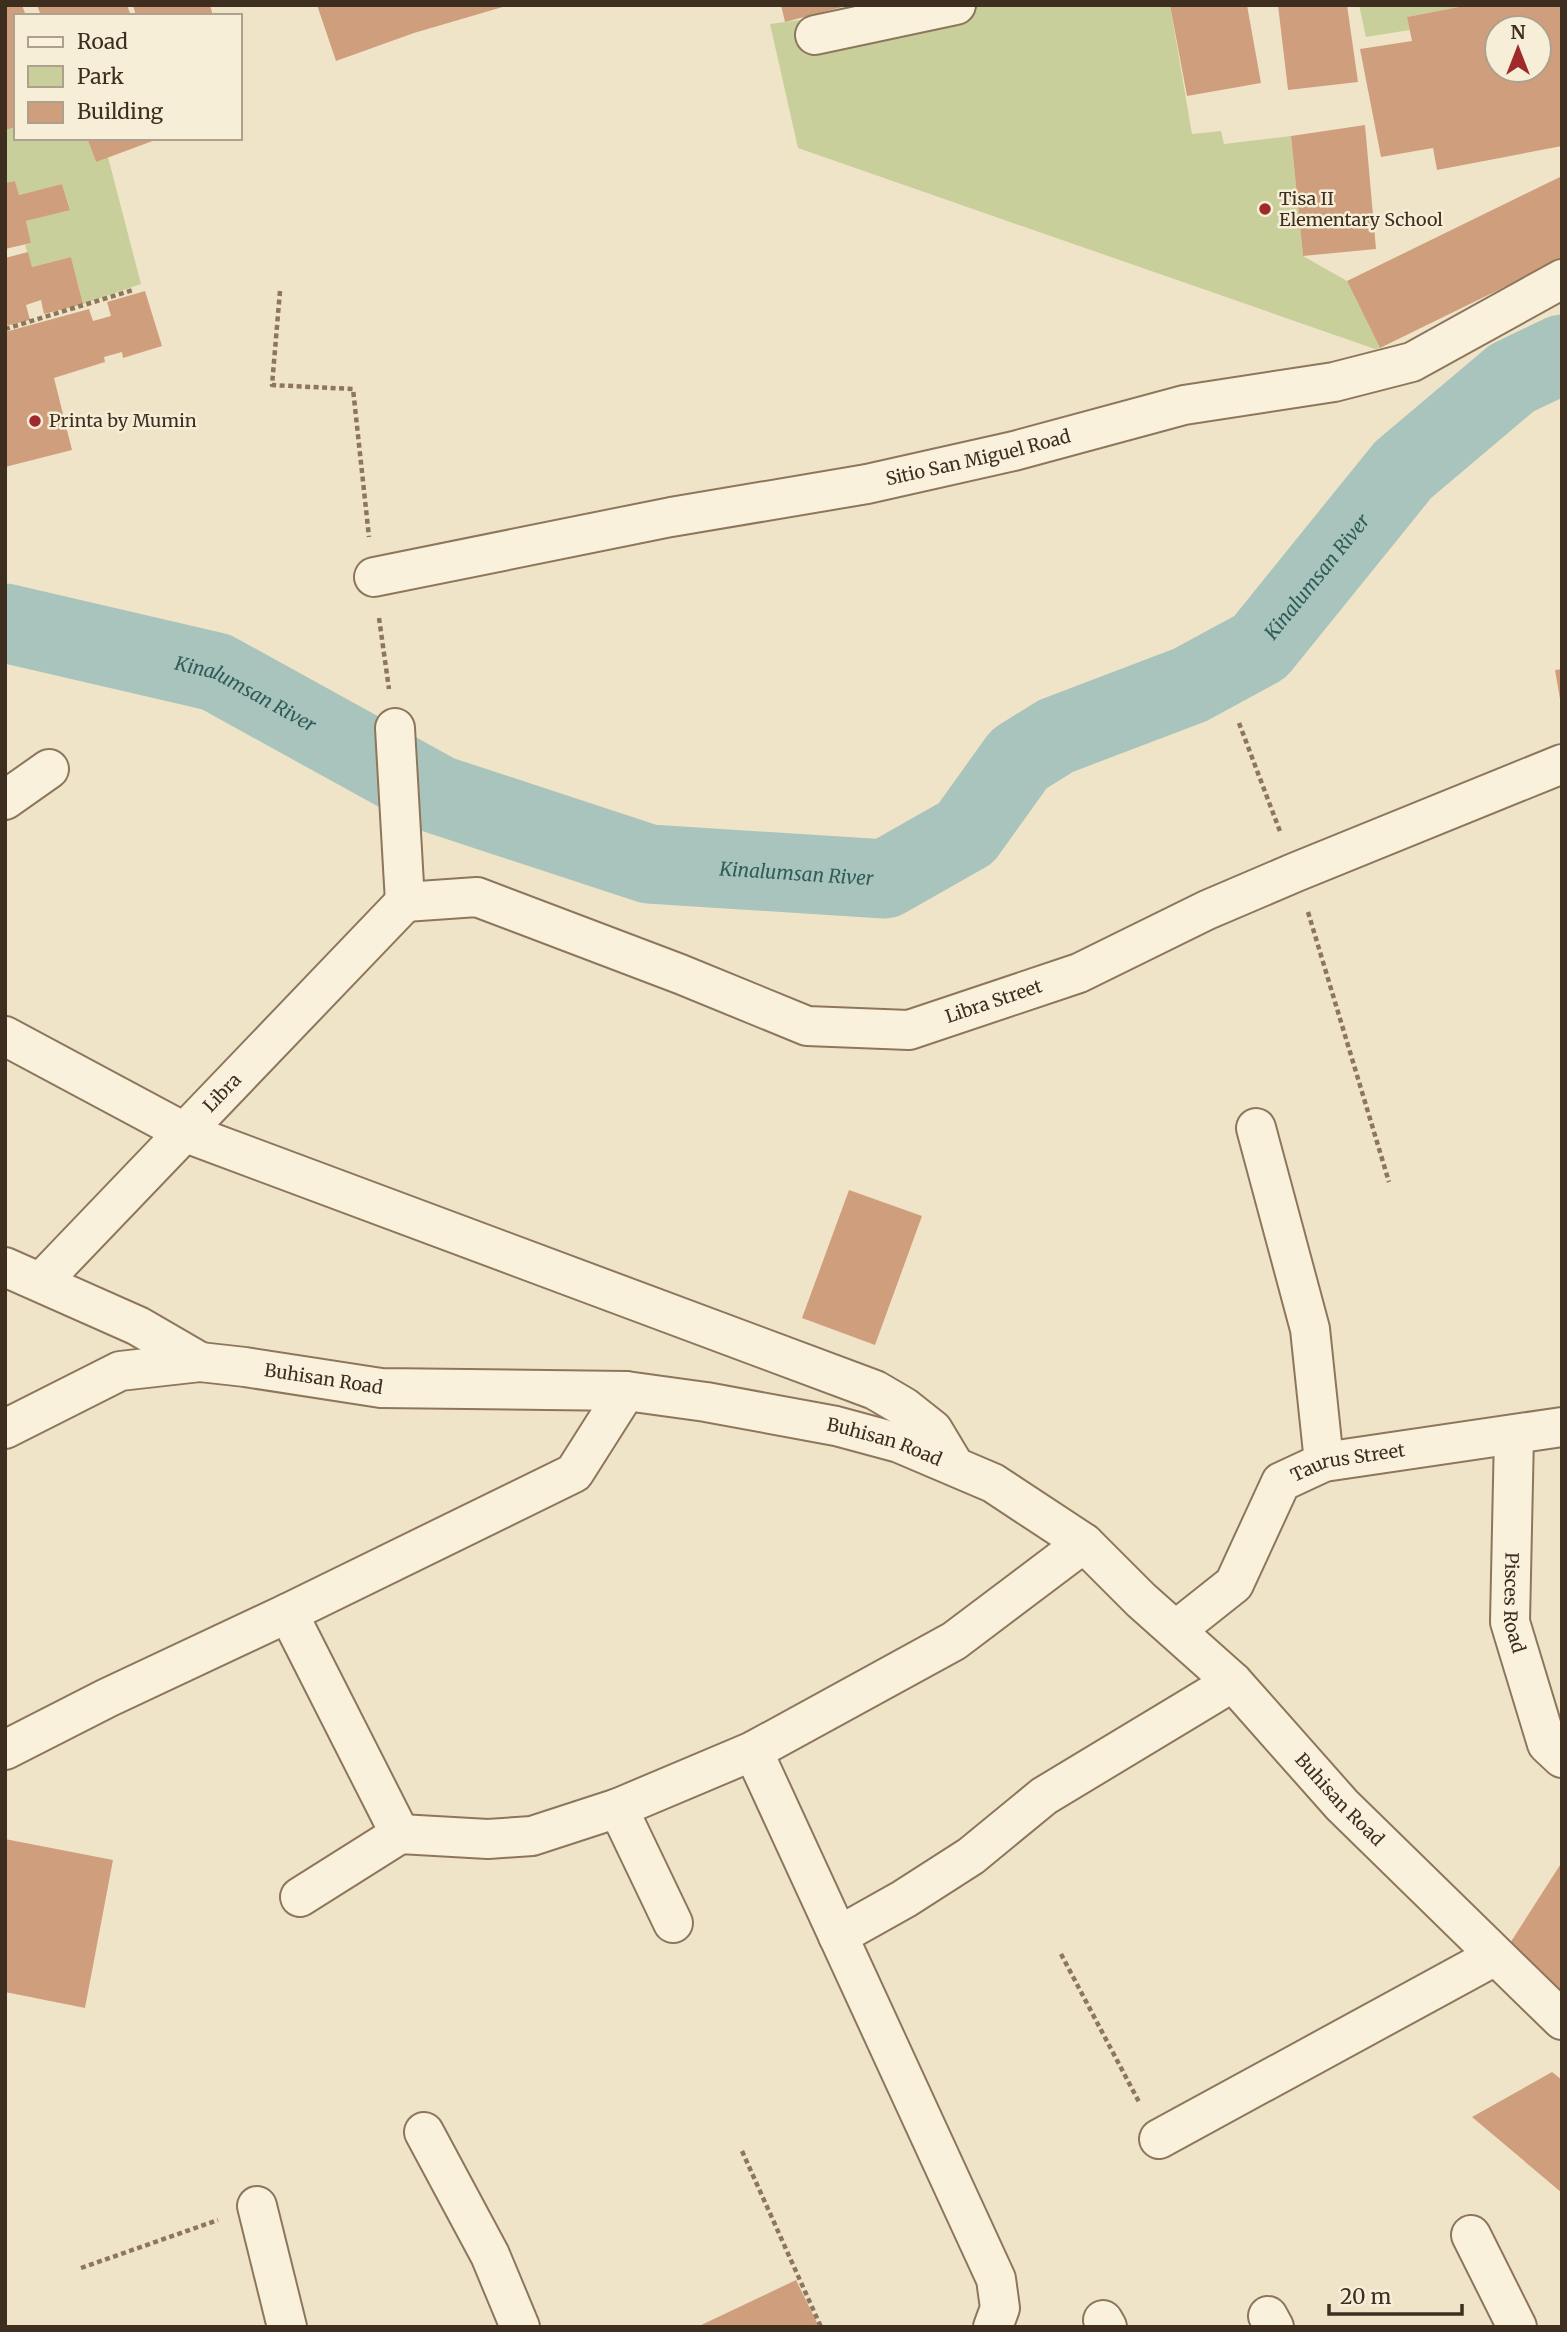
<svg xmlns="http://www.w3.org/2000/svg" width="1567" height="2332" font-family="Merriweather,serif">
<rect width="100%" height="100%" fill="#f0e4c8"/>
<path fill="#c9cf9b" d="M912,5H1170L1192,134L1221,131L1224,144L1291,136L1303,256L1347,281L1380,348L1375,349L798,148L770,24Z
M1359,5H1469L1407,17L1410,30L1366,37Z
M16,127V138H87L96,162L108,157L141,284L83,304L71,257L32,267L25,245L31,243L26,221L70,209L62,184L19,195L15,181L6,183L5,130Z"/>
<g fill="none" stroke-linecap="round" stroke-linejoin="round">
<path stroke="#a9c4bc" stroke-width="79" id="s1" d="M5,623L216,672L439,795L649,864L885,879L966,833L1019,759L1056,736L1190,685L1260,647L1403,470L1512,378L1562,354"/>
</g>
<path fill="#cf9f7d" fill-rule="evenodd" d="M5,5H22L26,16H16V127L5,130Z
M37,5H127L131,16H41Z
M133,5H210L213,16H136Z
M317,5H506V6L414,33L336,61Z
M781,5H846V6L785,22Z
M1170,5H1247L1261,83L1187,96Z
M1278,5H1347L1358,82L1288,90Z
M1469,5H1562V146L1437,170L1433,148L1381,157L1360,49L1412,41L1407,17ZM1497,28H1539V70H1497Z
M1365,125L1376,249L1303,256L1291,136Z
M87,138H158V139L96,162Z
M1562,176V259L1380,348L1347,281Z
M15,181L19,195L62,184L70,210L26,221L31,243L5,249V183Z
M28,252L32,267L71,257L83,304L44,314L41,300L26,305L30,320L5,326V258Z
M145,291L162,346L123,358L122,352L104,357L105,362L54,378L72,450L5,467V332L89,309L93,321L111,316L107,302Z
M1562,669V699H1560L1555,670Z
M849,1190L922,1216L875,1345L802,1318Z
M5,1839L113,1860L85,2008L5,1992Z
M1562,1862V2003L1505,1951Z
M1552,2072L1562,2080V2193L1472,2117Z
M796,2280L819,2327H697Z"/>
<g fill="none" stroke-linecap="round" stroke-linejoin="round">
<defs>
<g id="minor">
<path d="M815,35L956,5"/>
<path id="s2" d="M374,577L671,517L867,484L1014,451L1184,405L1334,382L1412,362L1562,279"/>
<path d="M395,728L405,902"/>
<path d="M5,800L49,769"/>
<path id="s3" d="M405,902L477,897L680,974L807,1026L909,1030L1079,973L1207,910L1296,872L1562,764"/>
<path d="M5,1036L186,1133L875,1390L904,1407L933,1430L954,1465"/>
<path d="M1256,1128L1310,1329L1324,1462"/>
<path d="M5,1267L138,1326L200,1362"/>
<path id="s4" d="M41,1282L405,902"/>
<path id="s5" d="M5,1429L120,1371L200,1362L245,1367L381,1388L626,1391L706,1402L836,1426L899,1443L993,1483L1084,1543L1141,1600L1233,1682L1342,1805L1562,2020"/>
<path id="s6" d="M1514,1435L1510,1622L1547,1744L1562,1758"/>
<path d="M288,1613L400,1834"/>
<path id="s7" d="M1176,1630L1234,1584L1281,1482L1324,1462L1562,1427"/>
<path d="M5,1750L107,1698L288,1613L574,1473L626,1391"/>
<path d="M753,1751L996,2279L1000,2308L993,2327"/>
<path d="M618,1808L673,1923"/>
<path d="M300,1897L400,1834L488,1839L532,1836L618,1808L753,1751L954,1641L1084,1543"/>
<path d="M838,1936L904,1899L971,1856L1044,1796L1233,1682"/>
<path d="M424,2132L490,2255L520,2327"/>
<path d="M1159,2139L1495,1956"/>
<path d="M257,2206L287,2327"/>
<path d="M1471,2235L1517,2327"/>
<path d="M1268,2316L1274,2327"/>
<path d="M1103,2320L1107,2327"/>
</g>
</defs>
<use href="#minor" stroke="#8d765c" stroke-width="42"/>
<path stroke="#8d765c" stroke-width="4.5" stroke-dasharray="5 3.5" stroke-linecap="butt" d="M280,291L272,385L353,389L369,537
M5,329L133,290
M379,618L389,689
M1239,723L1281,834
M1308,912L1389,1182
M1061,1954L1139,2102
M742,2151L821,2327
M81,2268L218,2220"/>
<use href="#minor" stroke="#faf1dc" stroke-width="38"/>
</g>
<g fill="#9e2a2b" stroke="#f7eed8" stroke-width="2.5">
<circle cx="1265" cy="209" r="7"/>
<circle cx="35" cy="421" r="7"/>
</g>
<g text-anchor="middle" stroke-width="5" stroke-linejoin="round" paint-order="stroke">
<g font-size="18" fill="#3d2e20" stroke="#f7eed8" text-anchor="start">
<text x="1279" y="205">Tisa II<tspan x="1279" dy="21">Elementary School</tspan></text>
<text x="49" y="427">Printa by Mumin</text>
</g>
<g font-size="18" fill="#3d2e20" stroke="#f7eed8">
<text dy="6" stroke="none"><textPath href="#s2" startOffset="616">Sitio San Miguel Road</textPath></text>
<text dy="6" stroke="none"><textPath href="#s3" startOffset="618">Libra Street</textPath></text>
<text dy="6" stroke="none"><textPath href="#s4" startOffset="262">Libra</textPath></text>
<text dy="6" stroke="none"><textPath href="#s5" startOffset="334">Buhisan Road</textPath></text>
<text dy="6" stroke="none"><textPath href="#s5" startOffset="901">Buhisan Road</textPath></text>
<text dy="6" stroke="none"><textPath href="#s7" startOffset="257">Taurus Street</textPath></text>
<text dy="6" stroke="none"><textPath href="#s6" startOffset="168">Pisces Road</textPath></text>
<text dy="6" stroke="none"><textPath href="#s5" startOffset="1489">Buhisan Road</textPath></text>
</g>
<g font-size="19" font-style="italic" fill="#2f5d5a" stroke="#f7eed8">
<text dy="7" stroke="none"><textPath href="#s1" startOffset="1470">Kinalumsan River</textPath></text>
<text dy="7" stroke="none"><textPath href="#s1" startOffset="252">Kinalumsan River</textPath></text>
<text dy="7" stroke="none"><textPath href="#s1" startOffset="840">Kinalumsan River</textPath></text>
</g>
</g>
<rect width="1567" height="2332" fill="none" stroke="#3d2e20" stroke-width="14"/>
<rect x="14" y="14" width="228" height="126" fill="#f7eed8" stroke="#ada18e" stroke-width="2"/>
<rect x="28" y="37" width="35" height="10" fill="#faf1dc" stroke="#ada18e" stroke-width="2"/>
<text x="77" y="49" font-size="21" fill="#3d2e20">Road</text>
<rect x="28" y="66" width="35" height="21" fill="#c9cf9b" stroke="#ada18e" stroke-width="2"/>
<text x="77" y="84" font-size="21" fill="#3d2e20">Park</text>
<rect x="28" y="102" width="35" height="21" fill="#cf9f7d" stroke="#ada18e" stroke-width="2"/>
<text x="77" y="119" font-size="21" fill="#3d2e20">Building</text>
<g transform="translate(1518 49)"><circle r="33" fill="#f7eed8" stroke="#ada18e" stroke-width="2"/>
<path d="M0-5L12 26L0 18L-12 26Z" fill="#9e2a2b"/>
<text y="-10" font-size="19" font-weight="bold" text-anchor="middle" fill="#3d2e20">N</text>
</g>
<path d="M1329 2304v10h133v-10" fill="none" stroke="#3d2e20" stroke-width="3.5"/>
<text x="1340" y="2304" font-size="21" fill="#3d2e20" stroke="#f7eed8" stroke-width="5" paint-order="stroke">20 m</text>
</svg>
